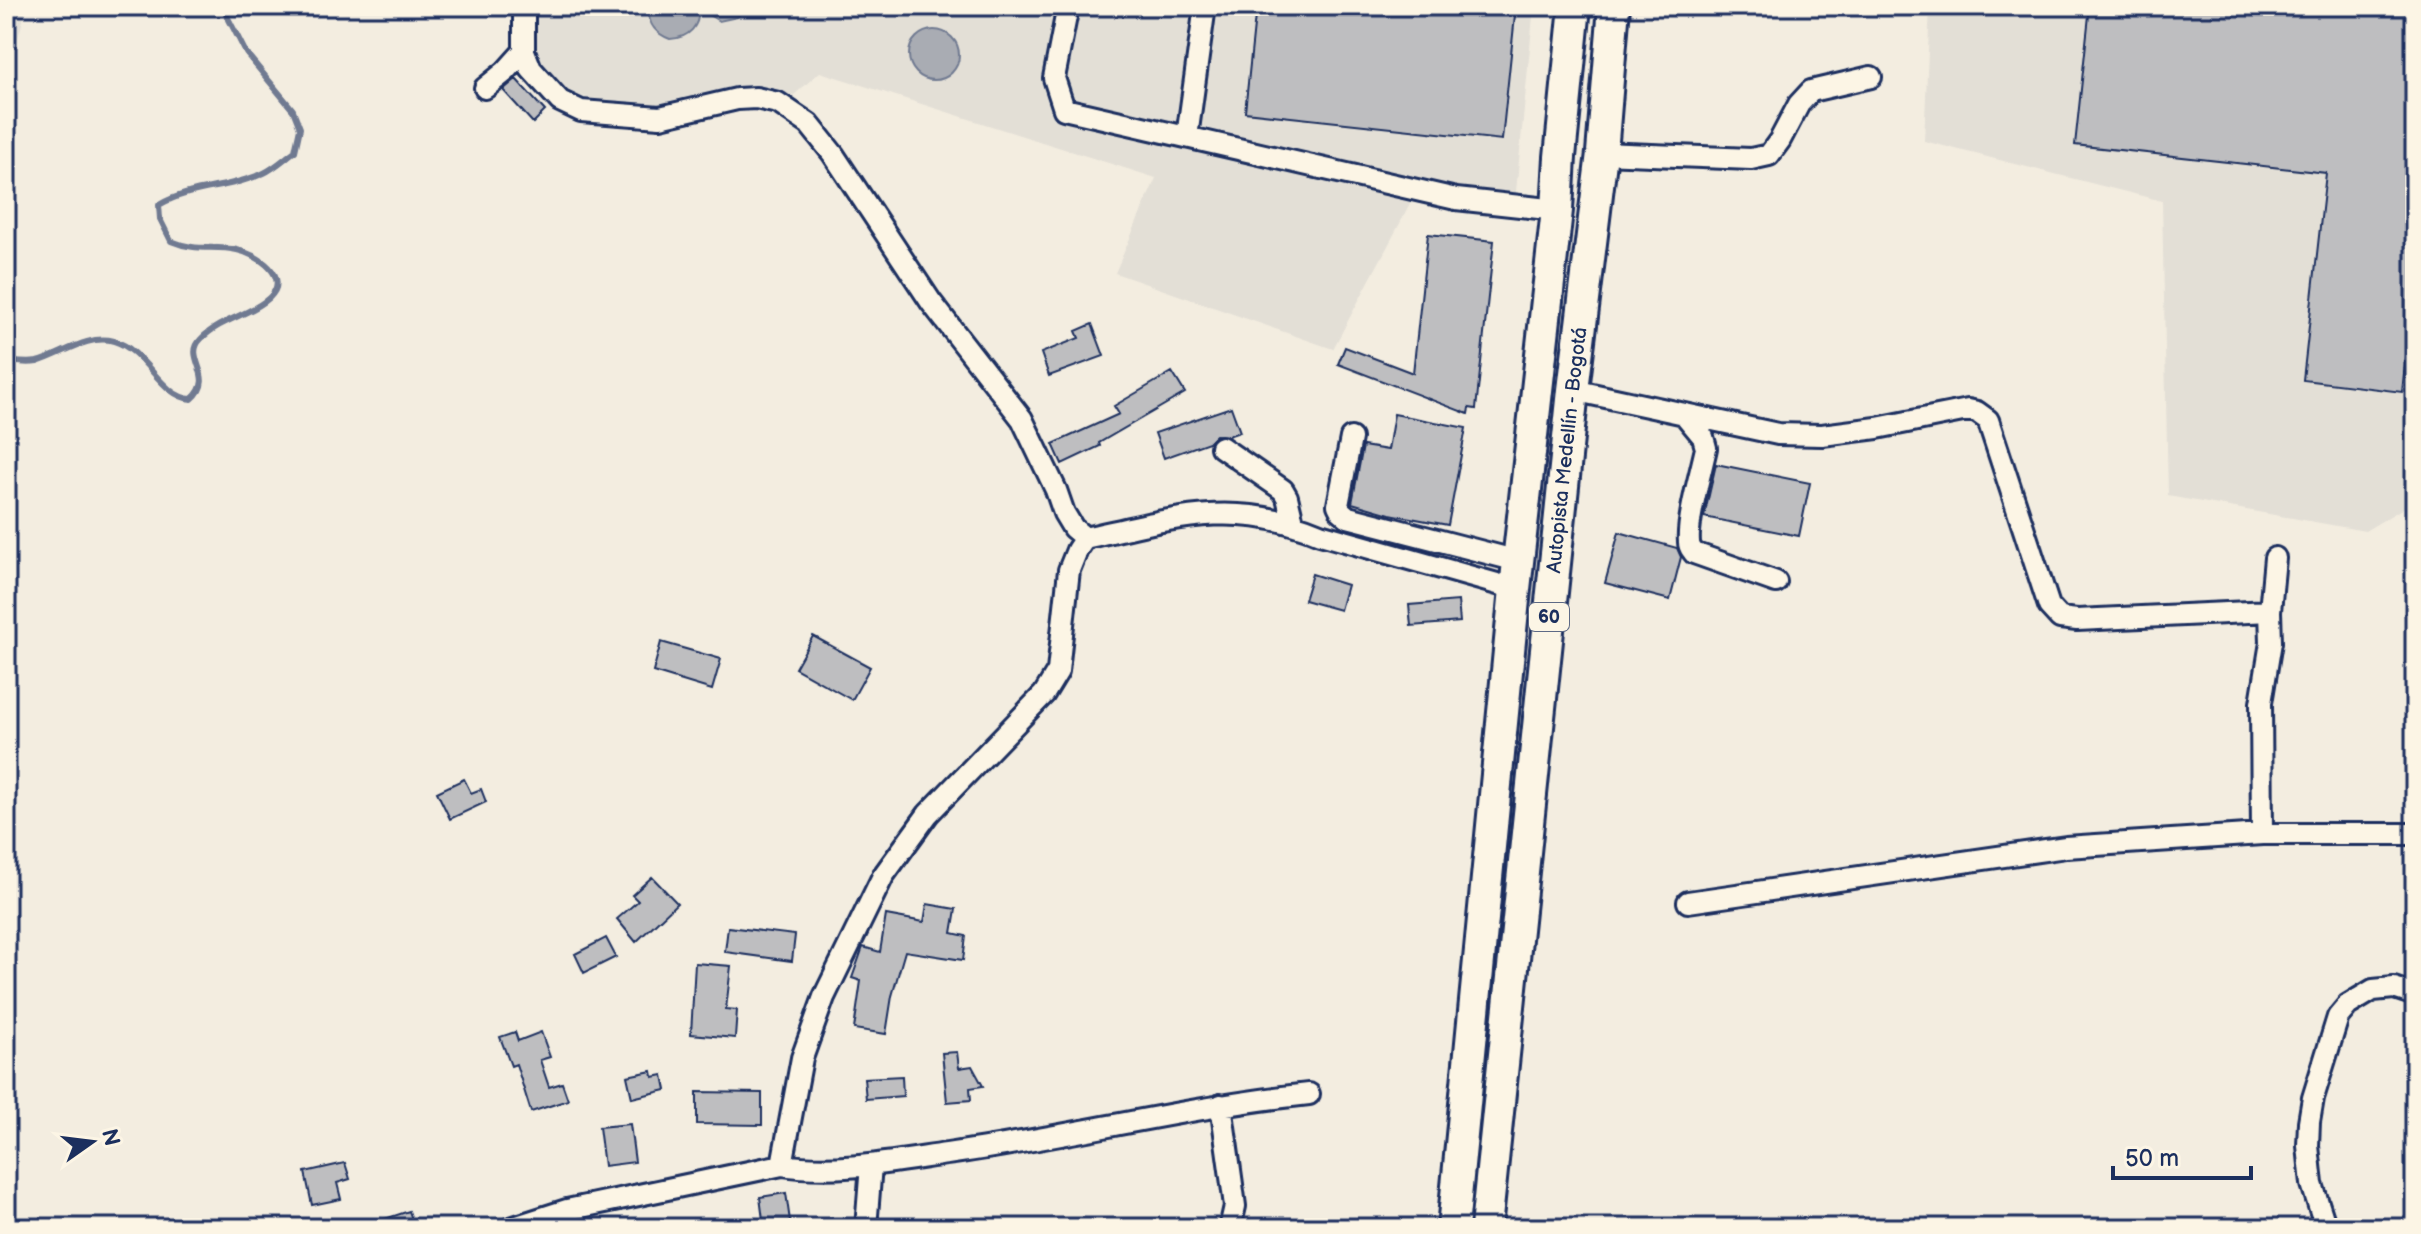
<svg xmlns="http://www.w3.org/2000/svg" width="2421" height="1234" font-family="'Balsamiq Sans',sans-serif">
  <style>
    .built { fill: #e3dfd6 }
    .water { fill: #a9acb3; stroke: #707a91; stroke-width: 2 }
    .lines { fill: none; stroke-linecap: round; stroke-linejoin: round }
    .stream { stroke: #707a91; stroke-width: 6 }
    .building { fill: #bebec0; stroke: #1b2f5e; stroke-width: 2 }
    .minor-casing { stroke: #1b2f5e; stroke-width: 26 }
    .highway-casing { stroke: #1b2f5e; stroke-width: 36 }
    .minor { stroke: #fcf5e5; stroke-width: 20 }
    .highway { stroke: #fcf5e5; stroke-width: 30 }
    .labels { text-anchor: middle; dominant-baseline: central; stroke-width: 7; stroke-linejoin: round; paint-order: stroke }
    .shield { fill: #fcf5e5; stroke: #5e6a86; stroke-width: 2 }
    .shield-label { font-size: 18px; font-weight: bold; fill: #1b2f5e }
    .street-label { font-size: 20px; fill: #1b2f5e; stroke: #fcf5e5 }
  </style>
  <rect width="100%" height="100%" fill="#f3ede0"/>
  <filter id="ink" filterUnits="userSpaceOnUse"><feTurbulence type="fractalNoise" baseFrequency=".0125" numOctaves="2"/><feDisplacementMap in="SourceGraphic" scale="16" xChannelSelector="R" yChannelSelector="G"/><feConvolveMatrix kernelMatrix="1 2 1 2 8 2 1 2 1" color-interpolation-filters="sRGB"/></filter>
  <g filter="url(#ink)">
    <path class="built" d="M6,6H27L6,80Z
      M543,6H1534L1515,202L1416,193L1333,349L1115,273L1156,178L820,72L794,95L731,88L651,107L595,101L568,91L549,72L534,52V14Z
      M1930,6H2415V501L2365,531L2168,496L2162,201L1924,141Z"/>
    <path class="water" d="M649,6H698C701,26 689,38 670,39C654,33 647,23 649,6Z
      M700,6H746L737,17L719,21L704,12Z
      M909 55a25 25 0 1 1 50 0a25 25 0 1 1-50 0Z"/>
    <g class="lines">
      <path class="stream" d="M6,361C16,362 27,364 37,362C62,355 87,334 114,341C146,350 161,398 192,399C218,376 182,358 201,339C222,318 251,315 269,298C292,277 258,254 237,250C212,245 197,252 171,241L160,219L159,205C191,186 230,189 264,173C275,168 285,158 295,151L300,128L293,110L246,53L222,6"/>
    </g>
    <path class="building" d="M1256,6H1516L1502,140L1245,112Z
      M2090,6H2415V272L2402,392L2303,380L2326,173L2075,145Z
      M516,79L545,111L533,123L503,90Z
      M1428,234L1494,241L1476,409L1469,408L1468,414L1338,364L1345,347L1413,373Z
      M1092,324L1104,356L1049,376L1041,353L1079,338L1076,331Z
      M1172,372L1185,393L1099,443L1100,446L1062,464L1053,444L1119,414L1114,406Z
      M1231,407L1240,432L1228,436L1216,435L1209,442L1164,458L1155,433Z
      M1394,414L1466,428L1448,525L1390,514L1352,503L1363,446L1388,450Z
      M1716,464L1810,483L1799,536L1704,517Z
      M1619,532L1677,548L1681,557L1670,600L1605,583Z
      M1312,574L1347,585L1340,610L1304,600Z
      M1458,601L1460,622L1411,626L1409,605Z
      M813,636L870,667L852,700L795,668Z
      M661,642L721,659L712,690L653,672Z
      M464,779L471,793L481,789L486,802L450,819L437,792Z
      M652,877L677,903L636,942L617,919L638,901L632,895Z
      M927,904L956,909L952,933L966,936L963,960L905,951L892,996L886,1034L854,1029L861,981L852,978L863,947L880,952L886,915L924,922Z
      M728,927L795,935L792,961L725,952Z
      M606,938L616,957L584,973L575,954Z
      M695,963L731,966L726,1009L737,1010L735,1038L691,1034Z
      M515,1032L518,1041L541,1032L550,1057L540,1060L549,1087L562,1083L568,1100L531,1112L516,1064L511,1066L500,1037Z
      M957,1052L959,1068L972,1066L983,1086L970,1088L971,1100L947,1102L942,1053Z
      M652,1071L653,1077L663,1075L666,1090L632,1098L627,1076Z
      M902,1076L903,1096L866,1099L864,1078Z
      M697,1092L762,1093V1125L697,1124Z
      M630,1124L635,1162L604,1166L599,1127Z
      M345,1163L350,1179L337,1183L341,1199L312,1205L305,1172Z
      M786,1193L791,1228H764L760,1197Z
      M409,1211L415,1228H368L367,1225Z"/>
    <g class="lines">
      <defs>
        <path id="minor" d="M526,6L524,13V51L531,69L560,101L581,111L660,117L737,99L756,98L778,103L809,124L833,154L931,302L1022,419L1056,490L1064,513L1073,528L1085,538
          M1068,6L1054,78L1064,109L1456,199L1557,210
          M485,88L506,71L524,51
          M1187,137L1205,6
          M1602,153L1751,159L1769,155L1780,140L1799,104L1811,91L1871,77
          M1573,390L1778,434L1822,435L1877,428L1968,410L1977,412L1988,420L2049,606L2060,618L2077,620L2270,611
          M1684,414L1703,437L1706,448C1701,472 1687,519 1689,542C1689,548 1691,548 1694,553L1776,582
          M1351,438L1338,505L1341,511L1348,517L1518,561
          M1221,447L1283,490L1287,497L1293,522
          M2262,834L2261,703L2271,642L2270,611L2275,558
          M1688,902L2066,847L2262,834H2415
          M1221,1105L1235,1206L1230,1228
          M782,1165C837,1173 892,1162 947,1154C1068,1137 1187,1107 1309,1094
          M511,1228L567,1210L782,1165L802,1058L824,997L883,876L928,814L1044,694L1058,671L1069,570L1077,550L1085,538C1171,519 1234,498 1320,534L1515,589
          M866,1228L871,1165
          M2326,1228L2312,1184L2308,1146L2309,1122L2313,1098L2338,1017L2348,1005L2373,990L2394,988L2415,995"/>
        <g id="highway">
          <path d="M1453,1228L1515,589L1557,210L1560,157L1575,6"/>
          <path id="s1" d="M1486,1228L1573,390L1602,153L1614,6"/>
        </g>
      </defs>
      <use href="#minor" class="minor-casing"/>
      <use href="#highway" class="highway-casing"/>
      <use href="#minor" class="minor"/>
      <use href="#highway" class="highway"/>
    </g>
  </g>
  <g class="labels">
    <rect class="shield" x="1529" y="603" width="40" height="28" rx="6"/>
    <g class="shield-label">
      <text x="1549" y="617">60</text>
    </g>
    <g class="street-label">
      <text stroke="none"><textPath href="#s1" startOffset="782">Autopista Medellín - Bogotá</textPath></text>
    </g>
  </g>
  <rect width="2421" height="1234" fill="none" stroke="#fcf5e5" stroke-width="32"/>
  <rect x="16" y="16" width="2389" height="1202" fill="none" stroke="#1b2f5e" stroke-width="3" filter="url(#ink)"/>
  <g transform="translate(92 1142) rotate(76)" stroke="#fcf5e5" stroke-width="6" paint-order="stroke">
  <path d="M0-6L14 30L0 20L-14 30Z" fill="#1b2f5e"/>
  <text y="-12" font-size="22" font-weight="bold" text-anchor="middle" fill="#1b2f5e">N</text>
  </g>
  <path d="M2113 1166v12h138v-12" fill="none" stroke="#1b2f5e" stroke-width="4"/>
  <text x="2125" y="1166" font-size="24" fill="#1b2f5e" stroke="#fcf5e5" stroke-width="6" paint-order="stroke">50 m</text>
</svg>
